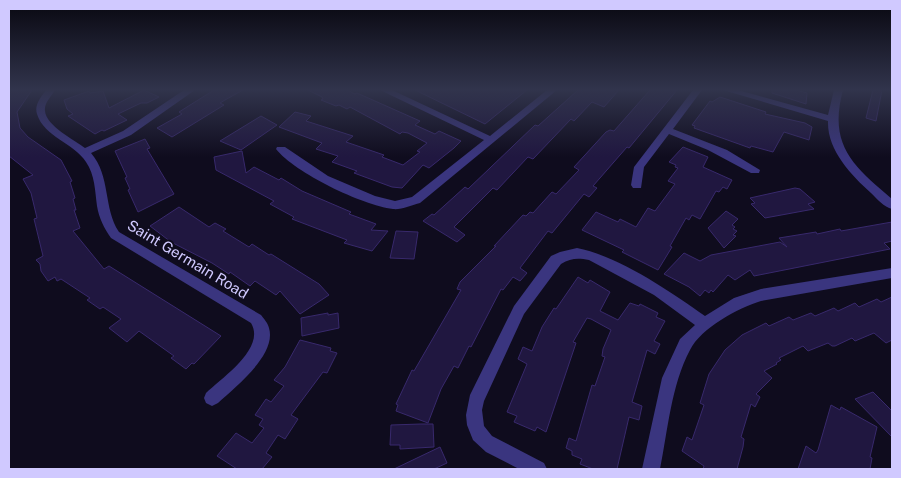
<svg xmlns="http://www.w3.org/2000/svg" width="901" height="478" font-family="'Public Sans',sans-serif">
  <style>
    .building { fill: #201740; stroke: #38296c }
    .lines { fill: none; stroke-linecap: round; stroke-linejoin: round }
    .minor { fill: #3a357f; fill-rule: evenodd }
    .labels { text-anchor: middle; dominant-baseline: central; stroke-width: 4; stroke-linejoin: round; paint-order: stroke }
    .street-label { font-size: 15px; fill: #d0c9ff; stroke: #0f0c1e }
  </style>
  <rect width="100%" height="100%" fill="#0f0c1e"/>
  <path class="building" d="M9,90H32L17,112L20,128L28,137L61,160L72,181L70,182L75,198L73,199L76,210H74L80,228L73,231L104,269L109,266L221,336L194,364L192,363L186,369L171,358L174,356L139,331L127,342L109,328L121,319L103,307L100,309L87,300L90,298L61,279L57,281L55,277L48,281L41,271L40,264L36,260L43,256L34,219L37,218L31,193L23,179L33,175L9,156Z
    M144,90L159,97L147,103H141L118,114L127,120L104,131L102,130L95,134L68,116L73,114L67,109L64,100L89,91L90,93L103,91L109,108Z
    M214,90H243L225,100L220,103L224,105L172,137L157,128L182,114L179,112Z
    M308,90H347L355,94L357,93L420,121L415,125L435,134L439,131L461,141L454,148L429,168L423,165L402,188L392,187L354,173L357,171L332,162L338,156L316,149L322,143L279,127L295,112L311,116L306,121L353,136L346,142L384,155L382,157L403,165L420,152L417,151L427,143L408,133L402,132L400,134L350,107L347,109L339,105L336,106L321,100L323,99L322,97Z
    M415,90H527L485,124Z
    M578,90H619L604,107L592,102L574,121L571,119L533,159L528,157L497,190L493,188L454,227L465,235L457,242L423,221L432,214L434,215L465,187L468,189L535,125L538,126Z
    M650,90H677L629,148L627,147L593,186L597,188L589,197L584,194L552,233L548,231L520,268L527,273L520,281L513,277L503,290L501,289L471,347L469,346L458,368L454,366L441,389L428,423L396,411L398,405L396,404L412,370L414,371L461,290L457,289L460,282L496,246H494L523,215L526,216L530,212L533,213L552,192L556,194L579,170L574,167L606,132L610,130L614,131Z
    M772,90H796L807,93L806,104L772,93Z
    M873,90H882L876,121L866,118Z
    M720,97L766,112L765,114L805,123L812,127L809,140L784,132L773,152L751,146L750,148L694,128L695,126L692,125L710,101L712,102Z
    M261,116L277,125L241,150L220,141Z
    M145,139L150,148L147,149L174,194L138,212L128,190L130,189L125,178L127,177L115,151Z
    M683,147L708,157L703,167L732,180L727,189L723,187L719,192L716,191L700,219L692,215L689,220L686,218L670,246L672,247L658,270L622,252L624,250L582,230L596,212L618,222L620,219L636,227L648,208L655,211L675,184L668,181L678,168L675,167L676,165L669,162Z
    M242,151L246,173L254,167L279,180L281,178L302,191L351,212L349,214L376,224L371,230L388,231L372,251L344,243L347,240L292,219L294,217L270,204L274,201L216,170L214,157Z
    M795,188L800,189L815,202L808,204L814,209L765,218L751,204L755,203L750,198Z
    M179,207L209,227L215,223L226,229L223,231L249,247L252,244L269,255L271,254L319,284L329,295L300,314L280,291L276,295L255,281L250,286L230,272L229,274L212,263L171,242L150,226Z
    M726,211L738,219L732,225L735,227L733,229L737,231L733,235L736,236L724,248L708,228Z
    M892,222V241L884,243L890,249L754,276L750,270L735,280L728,275L713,292L711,290L709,293L705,290L700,296L689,287L664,274L684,253L700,261L711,255L780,242L787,247L779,238L816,232L817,234L840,229L841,231Z
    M396,231L418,232L414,259L390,258Z
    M578,277L588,283L590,280L610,292L600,311L618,320L630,303L639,306L640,304L658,313L656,317L665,321L654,341L660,344L655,354L647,350L632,402L642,406L639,420L629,417L617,469H593L580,464L582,459L572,455V451L566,448L569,438L576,441L592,385L595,386L605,357L602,356L603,349L611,330L591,319L587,318L573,342L576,343L574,349L546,432L537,427L535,431L514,422L517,416L507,412L527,364L518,359L523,347L532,351L542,327L554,308L556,309Z
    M892,297V340L886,343L874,333L855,341L852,338L835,346H832L828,343L808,351L803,346L779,358L781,360L776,363L777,364L764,371L772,378L756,394L760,397L755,407L751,404L741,437L744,439L743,447L737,469H703L704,466L682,451L687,437L692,440L704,405L700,403L709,374L725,350L742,335L766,323L769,326L789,317L793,320L811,313L815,316L834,308L838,311L855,303L859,307L877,299L881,302Z
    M328,313V315L338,313L339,328L302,336L301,318Z
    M300,340L331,348L330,351L337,353L327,373L323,372L291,415L298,419L285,439L278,435L266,453L272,457L262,469H237L217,456L236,433L252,443L264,428L259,425L263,419L255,415L266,399L271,402L284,386L274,380L285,367Z
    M873,392L892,411V437L855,399Z
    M831,405L840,410L841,407L877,427L870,457L872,458L870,469H798L806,446L816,453L818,450Z
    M421,424H433L434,447L400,449V445H390L391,425Z
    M440,447L447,463L434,469H394Z"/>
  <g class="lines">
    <path class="minor" d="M46,90H55C51,97 44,103 45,111C46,126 75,140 85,148L123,131L184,90H195L131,135L91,153C111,176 103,208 119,232L261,315C264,319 268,323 269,328C277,355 235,387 218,403L212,406L206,403L204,398L206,393C223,377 266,348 251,323L111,238C104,228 99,218 97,206C95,191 95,175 86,162C74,143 44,137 37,114C34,105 41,97 46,90Z
      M380,90H392L490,136L547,90H557L420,203C412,205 401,210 393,209C362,205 295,173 276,149L277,147H285L328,176L375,196L395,201L412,197L484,140Z
      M693,90H702L673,129L727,150L760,170L759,173H751L708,150L669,134L644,167L641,188H633L631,185L634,167Z
      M723,90H738L828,115L834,90H843C828,145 853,166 892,199V209C884,207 877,199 871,193C851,175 827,150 828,121Z
      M577,248C621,257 669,291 705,316L734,298L761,289L892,268V278L761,301C738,308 701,328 690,350C671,386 668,430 660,469H642L662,378L680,339L695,325L654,295L589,260C578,258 571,258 561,264L524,314L484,401L482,410L484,426L492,436L544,463L547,469H519L486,452L473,440L467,425L466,415L470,395L514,306L551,256L560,252Z"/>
  </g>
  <linearGradient id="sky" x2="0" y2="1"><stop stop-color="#080710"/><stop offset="0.57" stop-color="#31344c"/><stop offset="1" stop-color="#31344c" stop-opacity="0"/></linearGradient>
  <rect width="901" height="157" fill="url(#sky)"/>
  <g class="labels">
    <g class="street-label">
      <text transform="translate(188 259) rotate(31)">Saint Germain Road</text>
    </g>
  </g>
  <rect width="901" height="478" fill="none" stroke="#d0c9ff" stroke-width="20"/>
</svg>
